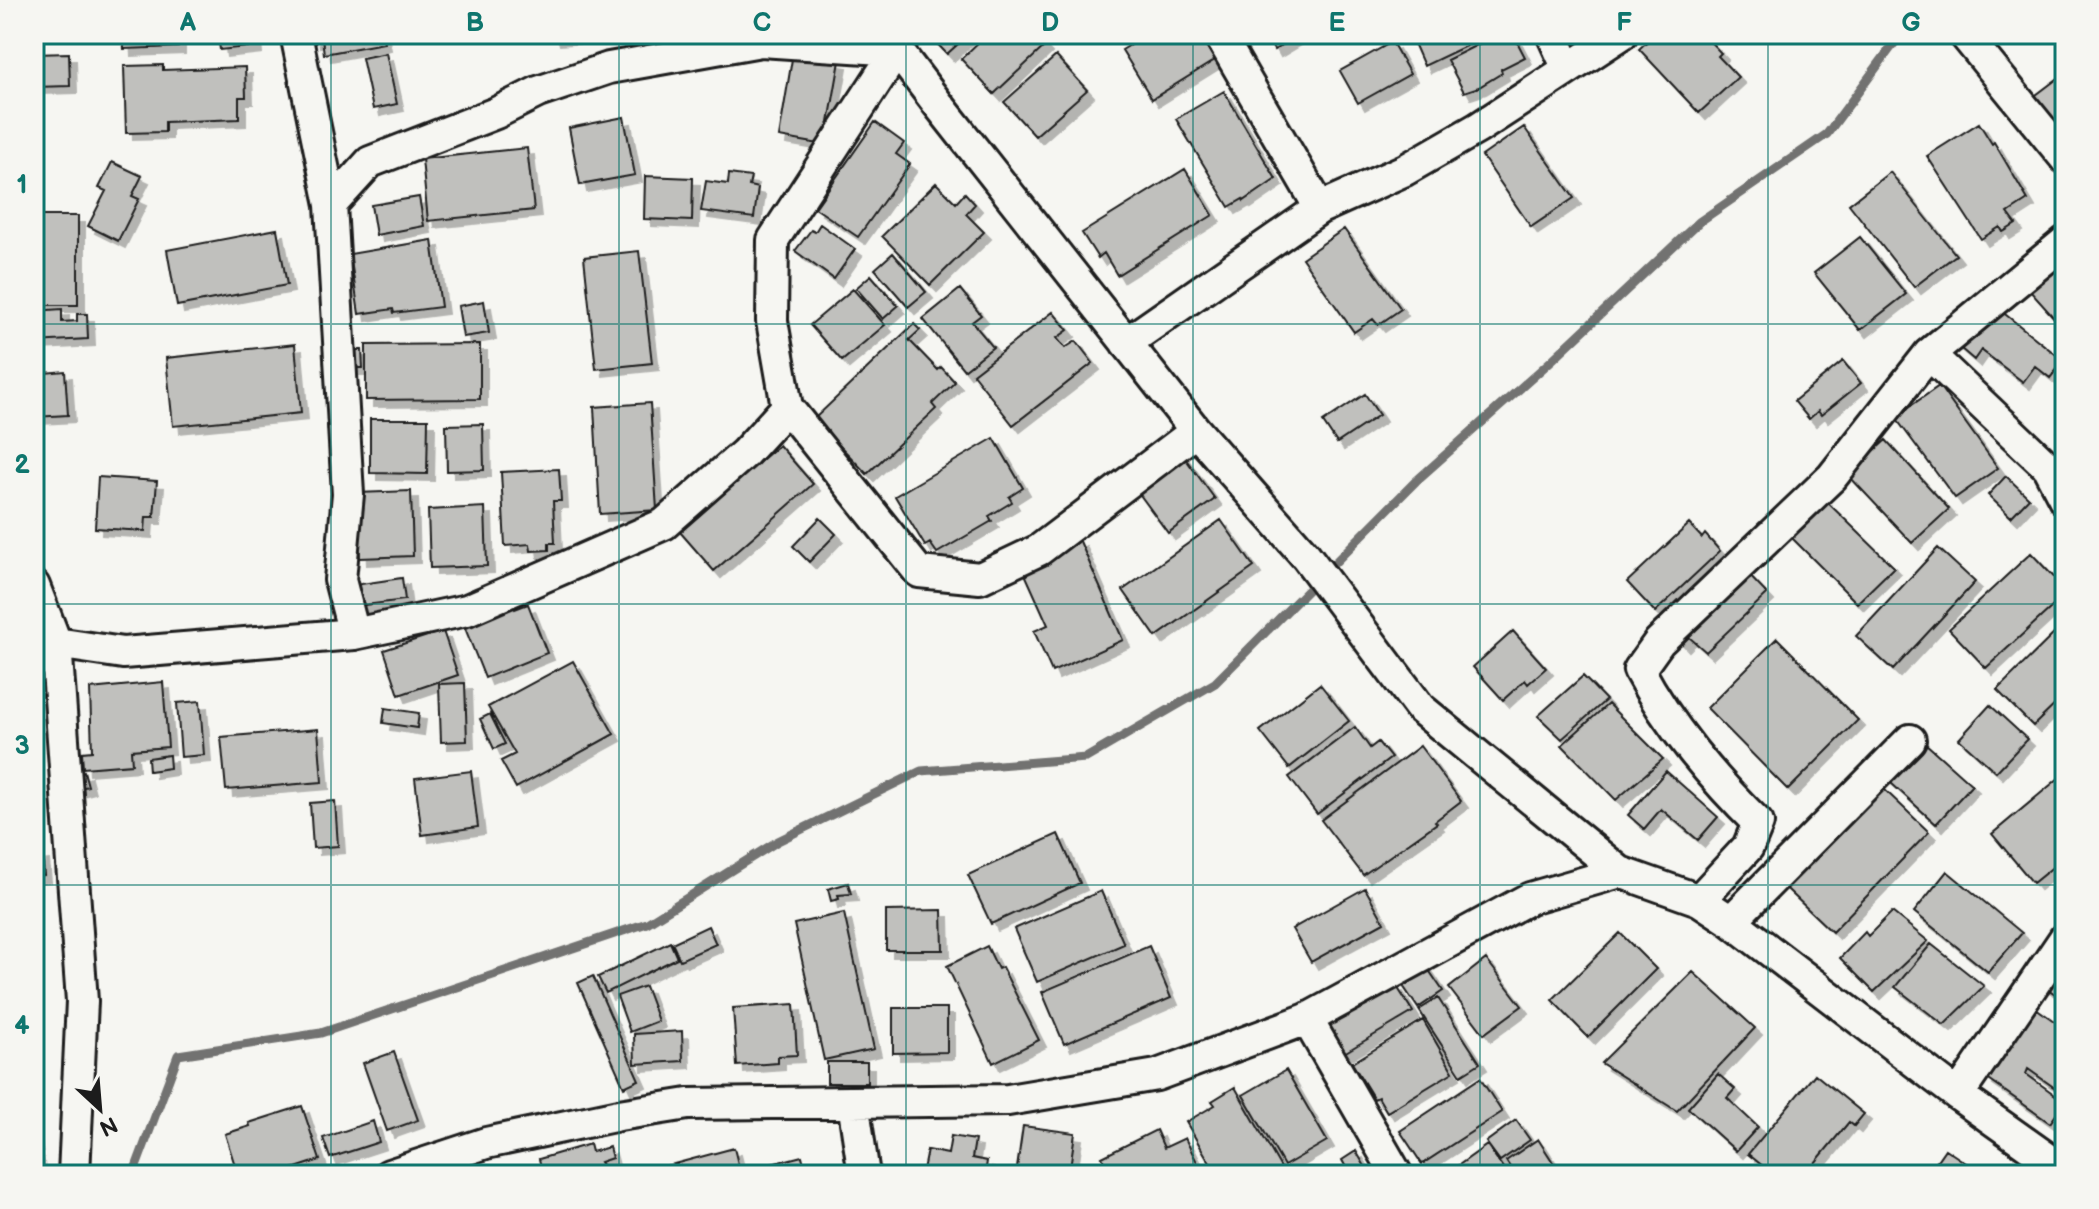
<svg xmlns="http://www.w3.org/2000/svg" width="2099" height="1209" font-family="'Balsamiq Sans',sans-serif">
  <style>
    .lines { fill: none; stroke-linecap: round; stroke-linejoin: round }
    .stream { stroke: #727271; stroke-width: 9 }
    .building { fill: #c0c0bd; stroke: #1c1c1c; stroke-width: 2; filter: url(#shadow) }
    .minor-casing { stroke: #1c1c1c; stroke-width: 36 }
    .minor { stroke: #f6f6f2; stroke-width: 30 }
    .grid { fill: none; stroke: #0f766e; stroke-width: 2; stroke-opacity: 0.55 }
    .neatline { fill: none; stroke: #0f766e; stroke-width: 3 }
    .grid-label { font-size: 26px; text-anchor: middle; font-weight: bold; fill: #0f766e }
  </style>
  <defs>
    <filter id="shadow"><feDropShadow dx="7" dy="7" stdDeviation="0" flood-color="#0004"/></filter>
  </defs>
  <rect width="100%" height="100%" fill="#f6f6f2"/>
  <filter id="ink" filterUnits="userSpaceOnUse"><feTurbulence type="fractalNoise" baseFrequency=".0125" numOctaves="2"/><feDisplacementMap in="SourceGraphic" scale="16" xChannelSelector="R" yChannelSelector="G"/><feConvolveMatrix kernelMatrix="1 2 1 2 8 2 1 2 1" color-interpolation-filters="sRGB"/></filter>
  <g filter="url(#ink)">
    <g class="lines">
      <path class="stream" d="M133,1175L178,1055L321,1033L647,923L778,841L921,771L1086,758L1215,683L1416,481L1552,360L1699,222L1827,134L1901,34"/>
    </g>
    <path class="building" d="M123,34H178V47L124,49Z
      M218,34H254L255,46L220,50Z
      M312,34H382L384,43L324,54L322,38L313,40Z
      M552,34H578V36L553,38Z
      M928,34H969L947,54Z
      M987,34H1034L1045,46L994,94L961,59Z
      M1148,34H1199L1215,60L1152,99L1122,50Z
      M1265,34H1301L1274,50Z
      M1410,34H1491L1424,66Z
      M1499,34H1513L1525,57L1501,69L1502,73L1479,87L1464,92L1447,60Z
      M1655,34H1703L1721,53L1718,56L1738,77L1699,113L1639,49Z
      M1392,42L1410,74L1358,103L1340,71Z
      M69,53L70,86L34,87V54Z
      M386,53L397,104L373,109L362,58Z
      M793,53L840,61L825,145L779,137Z
      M1056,56L1087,90L1035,136L1004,102Z
      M163,65V70L245,67L246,97H239V119L165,122V132L126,133L124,66Z
      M2065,73V131L2059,135L2032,98Z
      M1224,91L1276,179L1244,201L1243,199L1229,207L1176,119Z
      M624,117L635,175L580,185L569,128Z
      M875,122L904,143L896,154L910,164L858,237L815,208Z
      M1979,123L1992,144L1994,142L2028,200L2008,213L2016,224L2003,232L2000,227L1981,239L1927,156Z
      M1524,127L1574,198L1531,227L1482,156Z
      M527,148L534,210L428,221L422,159Z
      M112,162L142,176L132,196L139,199L118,241L88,226L106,191L99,188Z
      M1185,169L1213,215L1117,275L1104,253L1098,258L1082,233Z
      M1890,172L1956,255L1914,287L1849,204Z
      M729,174L751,177L749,186L758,188L754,218L701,211L706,181L728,184Z
      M645,176L693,178L692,221L644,219Z
      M936,183L956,203L965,193L975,204L966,214L984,232L930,285L882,236Z
      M419,197L424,226L376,235L371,205Z
      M34,216H78V305H34Z
      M2065,223V328L2064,329L2012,271Z
      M820,224L855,249L834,279L795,251L811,230L815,232Z
      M277,229L287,285L177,306L167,250Z
      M1344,229L1401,309L1378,325L1373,319L1354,332L1302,258Z
      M1860,237L1906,294L1860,330L1814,273Z
      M432,240L441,307L394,313L393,309L359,314L350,254Z
      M639,251L652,363L596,369L584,257Z
      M893,253L926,292L908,307L875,269Z
      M871,275L898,306L883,319L856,288Z
      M853,289L885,325L842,361L810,325Z
      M960,289L981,315L972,322L993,347L964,370L923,319Z
      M484,301L489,333L463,337L458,306Z
      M1996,307L2064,361L2050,378L2035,366L2023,382L1981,350L1974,360L1946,336Z
      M62,309V322L77,321V314H87L88,339L34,342V311Z
      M1053,312L1068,330L1057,338L1065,348L1076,341L1093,363L1013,425L973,374Z
      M914,324L920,330L909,340L938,370L941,367L955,382L932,404L936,409L867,474L814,419Z
      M295,344L301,413L173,426L166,358Z
      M480,344V399L366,400V345Z
      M346,350H362L363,368H346Z
      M1843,361L1861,383L1821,415L1818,411L1809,419L1794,401Z
      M65,371L68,415L34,417V374Z
      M1939,386L1998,468L1955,498L1895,417Z
      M1365,394L1379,415L1337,443L1323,422Z
      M650,403L657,510L600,514L594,407Z
      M370,419H428L427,474L370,473Z
      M483,424L484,470L447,471L446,425Z
      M2065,424V441L2057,433Z
      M994,438L1023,488L1009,497L1012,502L989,516L992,521L937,553L930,543L925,546L895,496Z
      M1886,440L1949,509L1912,543L1848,475Z
      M779,445L813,484L714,571L680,532Z
      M1182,454L1215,499L1168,533L1135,488Z
      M559,469L561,501H553L555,543H549V550L531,551L530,544L505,546L501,472Z
      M2006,476L2029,498L2011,517L1988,495Z
      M98,477L157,481L154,517H146L145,531L95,528Z
      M411,491L413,556L360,558L357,493Z
      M1823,498L1894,567L1857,603L1787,533Z
      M485,507L487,566L430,568L428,510Z
      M820,518L836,534L809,562L793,546Z
      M1221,520L1254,567L1156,637L1123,590Z
      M1689,524L1702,538L1705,534L1720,551L1655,612L1627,582Z
      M1079,539L1123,640L1052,672L1034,631L1048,625L1021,565Z
      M1938,548L1975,582L1893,670L1856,636Z
      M2031,553L2065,589V595L1986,668L1949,629Z
      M1743,569L1767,594L1706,652L1689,637L1682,644L1662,623Z
      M402,578L405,600L357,606L354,585Z
      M511,600L515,609L528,604L547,653L485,678L465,628L481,621L478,614Z
      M2065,623V695L2033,726L1997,690Z
      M443,631L458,675L399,695L384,650Z
      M1513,631L1546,668L1528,684L1525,680L1503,700L1473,667Z
      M1777,638L1858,720L1788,790L1707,708Z
      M573,661L614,734L516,788L501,761L515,754L488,707Z
      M1583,676L1606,700L1562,739L1538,716Z
      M163,682L168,747L131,750L132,764L83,768L82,752L92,751L90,689Z
      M465,683L467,741L441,742L439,684Z
      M1320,684L1349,721L1289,768L1260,731Z
      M200,701L204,755L181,757L177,703Z
      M1608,704L1663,759L1616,800L1562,745Z
      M1990,705L2027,739L1996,772L1959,739Z
      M385,708L419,713L417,728L383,723Z
      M490,714L505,744L494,749L480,719Z
      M1355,727L1370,748L1378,742L1391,758L1317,814L1289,777Z
      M318,729L322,782L226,790L221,737Z
      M1915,734L1972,785L1936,824L1880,773Z
      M1420,746L1461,801L1435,821L1437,823L1363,875L1321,820Z
      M169,755L170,768L149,771L148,758Z
      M1864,770L1929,832L1832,932L1767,870Z
      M84,771L88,786L72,790L67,776Z
      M471,771L478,827L422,835L415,778Z
      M1666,771L1718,817L1698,840L1661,809L1644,829L1628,815Z
      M2065,773V857L2033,883L1992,834Z
      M335,801L338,846L313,848L310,803Z
      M1058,834L1080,883L991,924L968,875Z
      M42,853L44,875L34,876V854Z
      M1947,871L2022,933L1988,972L1914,912Z
      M848,883L851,894L838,895L839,899L831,901L828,889Z
      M1365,888L1384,922L1311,962L1292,929Z
      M1101,891L1124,944L1037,982L1014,929Z
      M942,910L943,950H886V911Z
      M1892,912L1928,941L1874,992L1840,958L1865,932L1868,936Z
      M844,913L874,1049L824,1060L794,924Z
      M708,926L716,944L680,960L672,943Z
      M1620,933L1656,969L1588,1037L1552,1000Z
      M670,942L677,958L606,993L598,977Z
      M1931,944L1984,986L1944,1025L1895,987Z
      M987,946L998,969L1002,967L1039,1040L993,1063L947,966Z
      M1149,946L1171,998L1064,1044L1042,992Z
      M2065,952V1001L2041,984Z
      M1486,959L1522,1006L1484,1034L1449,988Z
      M1424,963L1443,991L1418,1008L1399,980Z
      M1693,972L1755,1028L1677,1111L1601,1063Z
      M593,976L639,1080L624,1087L578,983Z
      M1396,985L1413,1012L1344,1053L1328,1026Z
      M645,986L658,1021L630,1032L617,996Z
      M1438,998L1480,1063L1461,1075L1419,1010Z
      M794,1004L797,1055L778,1056V1063L737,1066L733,1008Z
      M893,1008H947V1052L893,1053Z
      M2036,1008L2065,1029V1095L2028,1069L2026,1074L2065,1102L2050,1123L1986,1078Z
      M1423,1020L1453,1072L1387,1112L1378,1097L1374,1099L1352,1063Z
      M682,1031L683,1061L635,1064L634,1034Z
      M394,1052L418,1120L387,1131L363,1063Z
      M827,1062H867V1083H827Z
      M1286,1070L1327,1141L1284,1166L1243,1095Z
      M1718,1074L1735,1089L1727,1098L1758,1127L1736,1151L1688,1108Z
      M1815,1074L1864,1114L1854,1126L1849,1122L1805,1175H1774L1748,1154Z
      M1480,1078L1502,1112L1422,1164L1400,1131Z
      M1235,1087L1285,1175H1217L1186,1122L1215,1105L1212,1101Z
      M302,1106L320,1160L274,1175H238L225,1134L250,1126L249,1123Z
      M1516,1120L1530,1140L1500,1161L1486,1142Z
      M373,1121L379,1142L330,1158L323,1138Z
      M1023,1126L1075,1133L1069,1175H1016Z
      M1156,1130L1164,1148L1185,1138L1201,1170L1191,1175H1110L1102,1157Z
      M34,1135L40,1175H34Z
      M951,1136L975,1140L972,1158L987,1161L985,1175H922L927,1150L948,1154Z
      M1538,1139L1556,1167L1543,1175H1515L1506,1161Z
      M590,1144L592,1152L609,1147L612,1158L600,1162L602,1165L570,1175H543L539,1159Z
      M1487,1145L1508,1175H1445Z
      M734,1148L740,1172L802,1156L807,1175H661L659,1168Z
      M1945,1149L1984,1175H1927Z
      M1356,1151L1370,1175H1350L1342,1160Z
      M1650,1166L1658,1175H1640Z"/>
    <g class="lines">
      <defs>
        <path id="minor" d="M296,34L331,205L348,494L340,580L354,634
          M894,34L897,50L938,104L1196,431L1306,556L1420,708L1620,872
          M1219,34L1320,208
          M1552,34L1568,69
          M1964,34L2065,158
          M331,205L370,162L496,113L538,92L609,68L761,41L897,50L773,240L772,321L787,407L919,572L980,578L1039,550L1196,431
          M1126,343L1320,208L1405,170L1478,128L1622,34
          M1929,354L2047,466L2065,500
          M34,586L56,643L123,653L354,634L467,610L664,524L745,453L787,407
          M56,643L82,1001L74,1175
          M1699,900L1748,847L1758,823C1714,780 1668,725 1639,670L1659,642L1832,477L1929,354L2065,242
          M1731,921L1910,740
          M1307,1019L1397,1175
          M1958,1095L2065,938
          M853,1102L864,1175
          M389,1175L486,1143L619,1115L688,1104L1008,1100L1157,1075L1307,1019L1530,898L1620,872L1699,900L1731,921L1958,1095L2065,1171"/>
      </defs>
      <use href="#minor" class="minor-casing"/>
      <use href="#minor" class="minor"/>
    </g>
  </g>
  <path class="grid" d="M331,34V1175M619,34V1175M906,34V1175M1193,34V1175M1480,34V1175M1768,34V1175M34,324H2065M34,604H2065M34,885H2065"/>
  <rect width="2099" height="1209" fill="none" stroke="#f6f6f2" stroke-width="88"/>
  <g transform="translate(100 1109) rotate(154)" stroke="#f6f6f2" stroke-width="6" paint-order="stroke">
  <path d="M0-6L14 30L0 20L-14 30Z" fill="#1c1c1c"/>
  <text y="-12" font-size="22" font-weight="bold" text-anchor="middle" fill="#1c1c1c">N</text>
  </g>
  <rect x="44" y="44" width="2011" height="1121" class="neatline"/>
  <g class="grid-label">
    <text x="188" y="31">A</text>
    <text x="475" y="31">B</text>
    <text x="762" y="31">C</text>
    <text x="1050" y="31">D</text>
    <text x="1337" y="31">E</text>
    <text x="1624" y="31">F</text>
    <text x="1911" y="31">G</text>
    <text x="22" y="193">1</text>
    <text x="22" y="473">2</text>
    <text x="22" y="754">3</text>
    <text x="22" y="1034">4</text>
  </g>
</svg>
